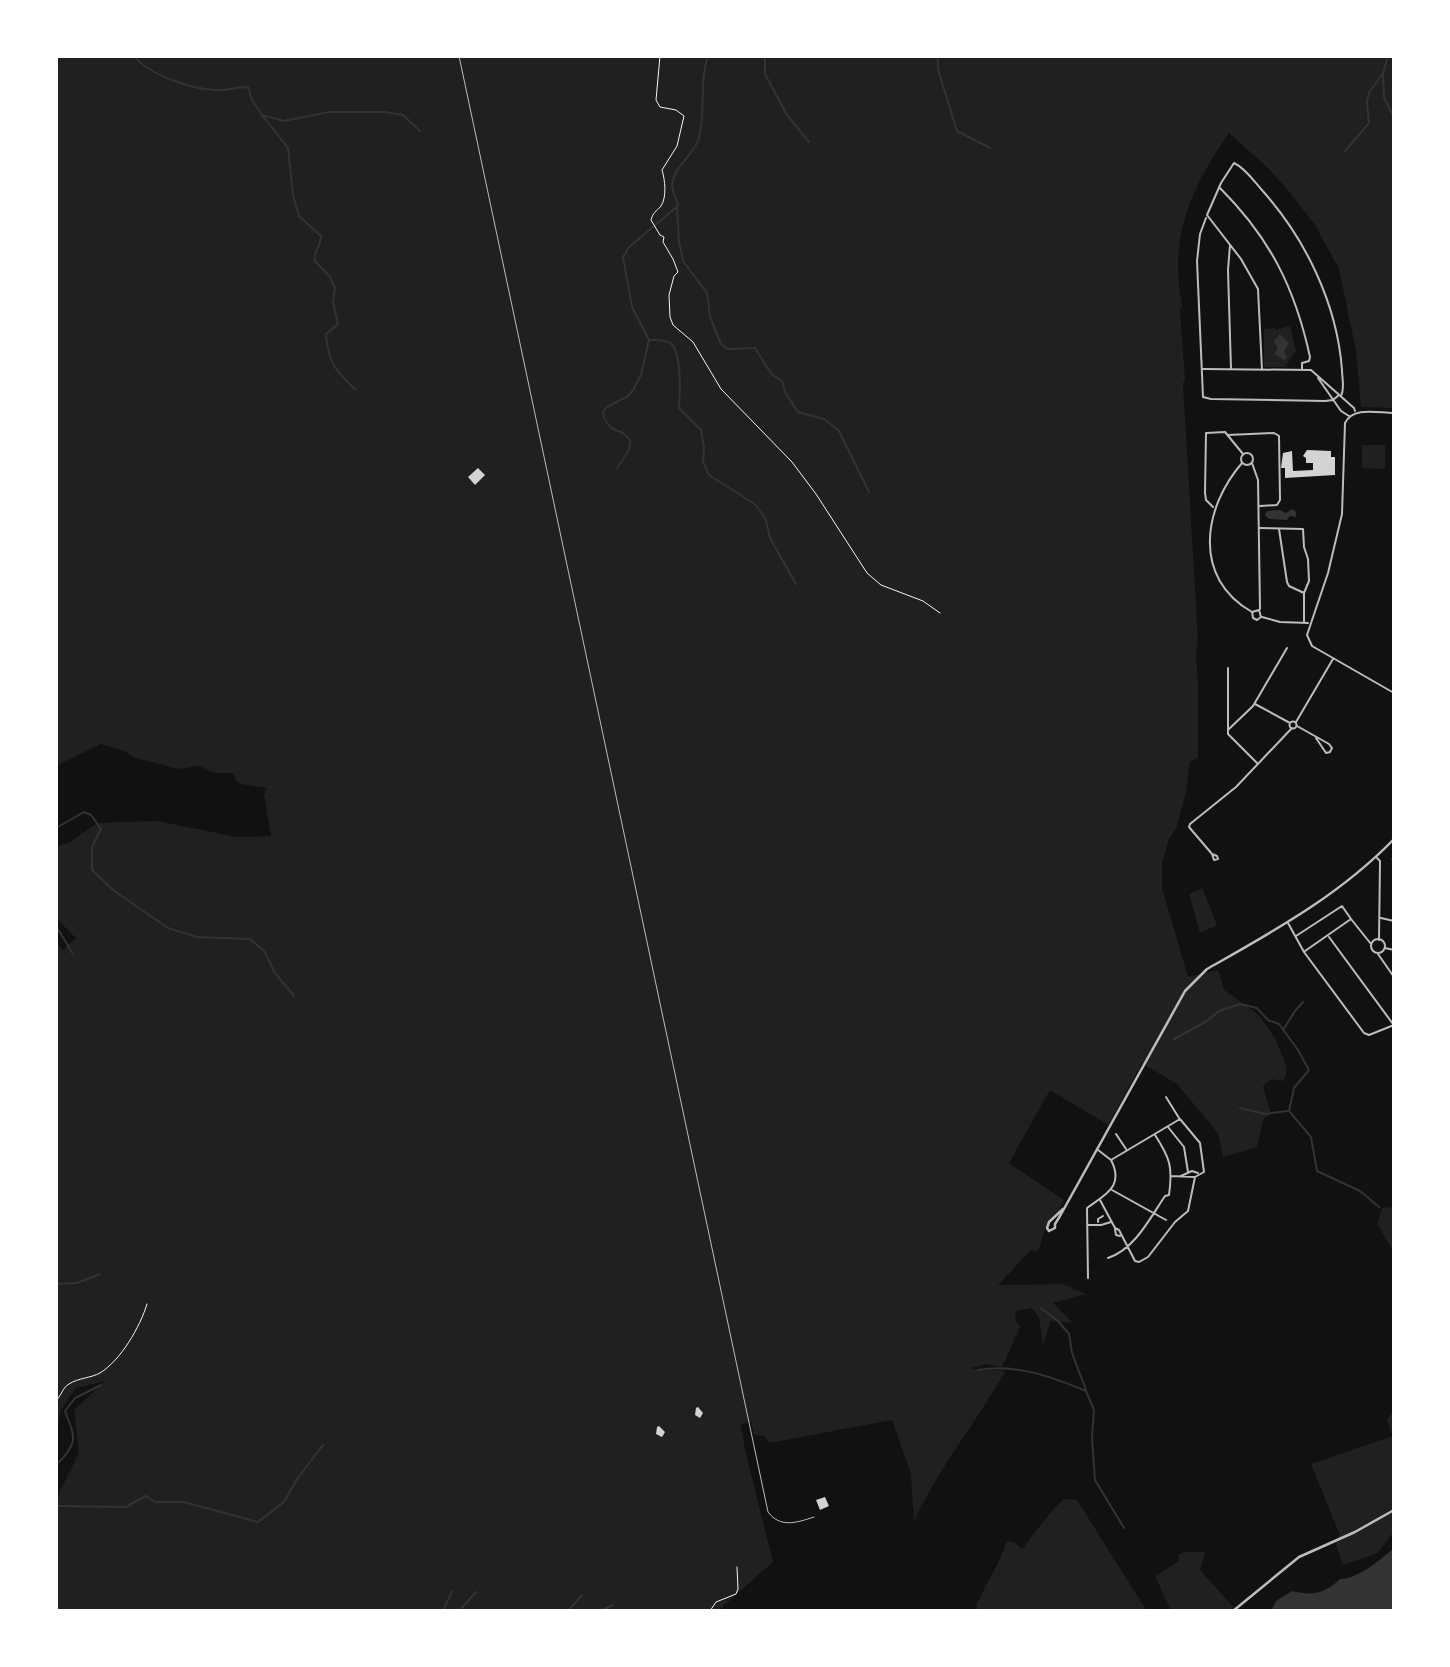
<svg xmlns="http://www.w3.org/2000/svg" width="1450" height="1667" font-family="Inter,sans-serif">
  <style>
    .green { fill: #202020 }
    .water { fill: #333 }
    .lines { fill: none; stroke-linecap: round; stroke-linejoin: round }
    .stream { stroke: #333; stroke-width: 2 }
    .building { fill: #d3d3d3 }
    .path { stroke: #f5f5f5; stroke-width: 1 }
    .service { stroke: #bcbcbc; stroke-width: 1 }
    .minor { stroke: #bcbcbc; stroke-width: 2 }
    .tertiary { stroke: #bcbcbc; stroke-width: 2.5 }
  </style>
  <rect width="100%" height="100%" fill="#111"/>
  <path class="green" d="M56,56H1394V408L1361,407L1356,351L1339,269L1315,225L1287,189L1268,168L1229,133C1190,189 1169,238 1182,306L1180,310L1185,380L1183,383L1198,641L1196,658L1198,681V757L1190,762L1186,792L1176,829L1169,839L1162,863V888L1188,977L1218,970L1224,990L1259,1015L1275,1038L1287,1068L1284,1081L1271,1079L1263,1086L1271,1115L1264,1118L1257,1147L1223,1157L1218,1133L1177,1084L1142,1063L1108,1125L1050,1090L1009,1163L1064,1200L1059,1210L1047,1222L1039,1249L1036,1252L1031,1250L998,1285L1063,1284L1086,1294L1053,1303L1073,1323L1051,1321L1043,1344L1039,1317L1032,1308L1016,1311L1015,1320L1020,1327L1002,1367L987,1364L971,1368C981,1373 993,1368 1005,1372C976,1423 938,1468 914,1522L911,1474L892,1420L769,1443L764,1436L754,1435L751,1422L741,1424L745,1449L773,1562L718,1611H56V1499L79,1453L74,1410L105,1381L76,1388L61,1410L56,1433V940L62,950L76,938L56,918V847L70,842L97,823L157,821L237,837L271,836L264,795L267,788L241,784L236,781L233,773H215L199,766L178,769L133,757L127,752L101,744L56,766Z
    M1287,326L1290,327L1296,351L1285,367H1264V329L1275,328L1276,330Z
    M1362,445H1385V469L1362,468Z
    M1202,888L1217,925L1200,933L1189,894Z
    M1394,1207V1252L1377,1224L1382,1208Z
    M1394,1410V1531L1378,1553L1343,1565L1335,1542L1340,1535L1311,1464L1393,1436L1387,1420Z
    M1065,1499L1077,1500L1147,1611H978L976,1605L1000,1559L1007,1541L1014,1542L1022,1549C1031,1538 1056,1503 1065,1499Z
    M1185,1552H1205L1200,1570L1237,1611H1171L1155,1576L1179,1561L1178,1555Z"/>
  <path class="water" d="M1280,334L1289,343L1284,352L1287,356L1285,360L1274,354L1278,349L1274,341Z
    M1292,509L1296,512V517L1290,516L1287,520L1269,519L1265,515L1267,511L1280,510L1286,513Z
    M1394,1548V1611H1271L1276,1601L1292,1591C1311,1596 1325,1594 1340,1579C1358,1579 1380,1560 1394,1548Z"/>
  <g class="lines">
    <path class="stream" d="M134,56C149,75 191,89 215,90C225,91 236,87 248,87L252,100L262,115L288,148L293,195L299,216L321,236C321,245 315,251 314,260L330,277L335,288L333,302L338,324L326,334C328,362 336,372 356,390
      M765,56V74L787,115L809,142
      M937,56L939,73L957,131L990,148
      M1383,73L1384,97L1394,118
      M262,115L284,121L329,112H385L403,115L420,131
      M1345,151L1369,123L1367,102L1369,93L1383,73L1388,56
      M677,208L679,241L683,261L707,293L710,317L721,344L728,349L755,348L772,375L782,381L785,392L798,412L824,419L839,431L869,492
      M649,340C656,340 664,339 670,343C682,350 680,395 679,408L701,430L704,447L703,462L709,475L756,505L766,520L770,538L796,584
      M617,468L629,450L630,440L623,433L611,428L604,418L603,412L607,407L628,396L633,390L641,375L649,340L632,307L623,257L629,247L678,206C677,199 672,192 672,185C673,167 695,154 699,138C706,110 699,82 708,56
      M56,828L84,812L91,815L101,829L92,847V870L113,890L168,928L197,937L250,939L264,951L275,973L294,996
      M1392,859L1394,860
      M56,926L73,954
      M1283,1030L1295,1011L1303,1002
      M1174,1039L1207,1021L1219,1011L1240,1004L1257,1008L1268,1020L1279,1024L1298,1050L1309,1070L1294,1088L1289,1111L1311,1137L1317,1171L1360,1191L1379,1207
      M1240,1108L1265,1114L1287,1111
      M56,1284L77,1283L100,1274
      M1041,1308L1058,1321L1069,1334L1072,1353L1086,1390
      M978,1370C1015,1363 1052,1377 1086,1391L1094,1410L1092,1438L1095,1480L1124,1528
      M56,1465C78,1443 76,1439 65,1411L75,1398L101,1385
      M56,1506L126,1507L146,1496L155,1502H184L258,1522L284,1502L297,1479L323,1445
      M443,1611L452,1591
      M459,1611L476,1592
      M568,1611L582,1595
      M600,1611L613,1605"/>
  </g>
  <path class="building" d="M1307,450L1331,451V457H1335V475L1285,478V468H1281L1283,453L1292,451L1293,471L1313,470V463H1306V458L1303,456Z
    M478,468L485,475L475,485L468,477Z
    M698,1407L703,1413L700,1418L695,1415L696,1408Z
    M659,1426L665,1432L662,1437L656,1434L657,1427Z
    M825,1497L829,1506L820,1510L816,1500Z"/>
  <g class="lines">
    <path class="path" d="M660,56L656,100L660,107L676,110L684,116L677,146L662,170C665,180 667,197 661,206C656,212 653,212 651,220L660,235L664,237L663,242L673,259L678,272L674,276L669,295L670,317L673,325L693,342L721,389L792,462L816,494L867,573L881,585L923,601L940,613
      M56,1401C61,1396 63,1387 69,1384C78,1378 91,1378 100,1373C121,1360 140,1327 147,1304
      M710,1611L716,1602L736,1594L738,1589L737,1567"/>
    <path class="service" d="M459,56L768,1512C780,1528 796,1523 814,1517"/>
    <path class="minor" d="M1220,188C1270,238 1295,288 1310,357L1309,361L1302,363V370
      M1206,218L1200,234L1197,261L1203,397L1211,399L1325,401L1333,400L1339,395
      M1230,245L1228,270L1231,369
      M1203,369L1311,370L1354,408L1355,411
      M1262,370L1258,289L1241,259L1207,215L1221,183L1234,163C1245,168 1253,180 1261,189C1305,238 1337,303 1342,370C1342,379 1345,388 1341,396
      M1318,378L1341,411L1349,416
      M1394,413C1378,413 1353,406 1345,423L1342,514L1328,573L1307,635L1312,646L1394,693
      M1228,435L1274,433L1279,436L1280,500L1277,505L1260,506
      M1241 459a6 6 0 1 1 12 0a6 6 0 1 1-12 0Z
      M1242,463C1203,508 1192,578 1252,612L1253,618L1257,620L1261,617L1259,610L1252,612
      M1252,463L1258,480L1260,609
      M1213,507L1206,500L1205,493L1206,433L1225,432L1243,454
      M1260,528L1303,529L1304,547L1308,559L1309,581L1304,593V622
      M1279,529L1287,582L1289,586L1304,593
      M1262,617L1280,622L1308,623
      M1228,668V734L1257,763
      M1255,704L1290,723
      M1289.5 725a3.5 3.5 0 1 1 7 0a3.5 3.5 0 1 1-7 0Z
      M1296,722L1333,659
      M1297,726L1329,744L1332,748L1330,752L1326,753L1316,738
      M1229,729L1253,706L1287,648
      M1212,854L1217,856L1218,859L1214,860L1212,854L1189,827L1190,824L1236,787L1292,728
      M1377,858L1380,861L1379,940
      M1381,918L1394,921
      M1288,923L1304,952L1364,1033L1369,1035L1394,1025
      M1296,936L1342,906L1351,919
      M1329,937L1393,1024
      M1371 946a7 7 0 1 1 14 0a7 7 0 1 1-14 0Z
      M1385,948L1394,950
      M1305,951L1351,919L1371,944
      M1378,954L1394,977
      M1166,1097L1179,1118
      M1168,1127L1184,1147L1188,1172
      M1116,1134L1126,1149
      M1111,1160L1180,1119L1200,1143L1204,1172L1195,1177L1171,1176
      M1181,1176L1192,1171L1198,1173
      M1112,1190L1166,1220
      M1100,1200L1115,1228L1119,1230L1135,1261L1139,1262L1148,1257L1175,1222L1188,1211L1195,1177
      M1098,1222V1219L1103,1216
      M1087,1225H1101L1111,1222
      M1115,1229L1116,1235L1120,1236
      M1108,1258C1135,1249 1150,1218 1165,1196L1169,1195C1173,1167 1170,1158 1155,1135
      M1088,1278L1087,1208C1104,1195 1125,1187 1111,1160L1098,1150"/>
    <path class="tertiary" d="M1063,1209L1049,1222L1047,1228L1049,1231L1055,1228V1224L1060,1216L1185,991L1207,969C1274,931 1340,895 1394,839
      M1233,1611L1299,1557L1355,1532L1394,1510"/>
  </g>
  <rect width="1450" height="1667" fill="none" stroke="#ffffff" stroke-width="116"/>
</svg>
